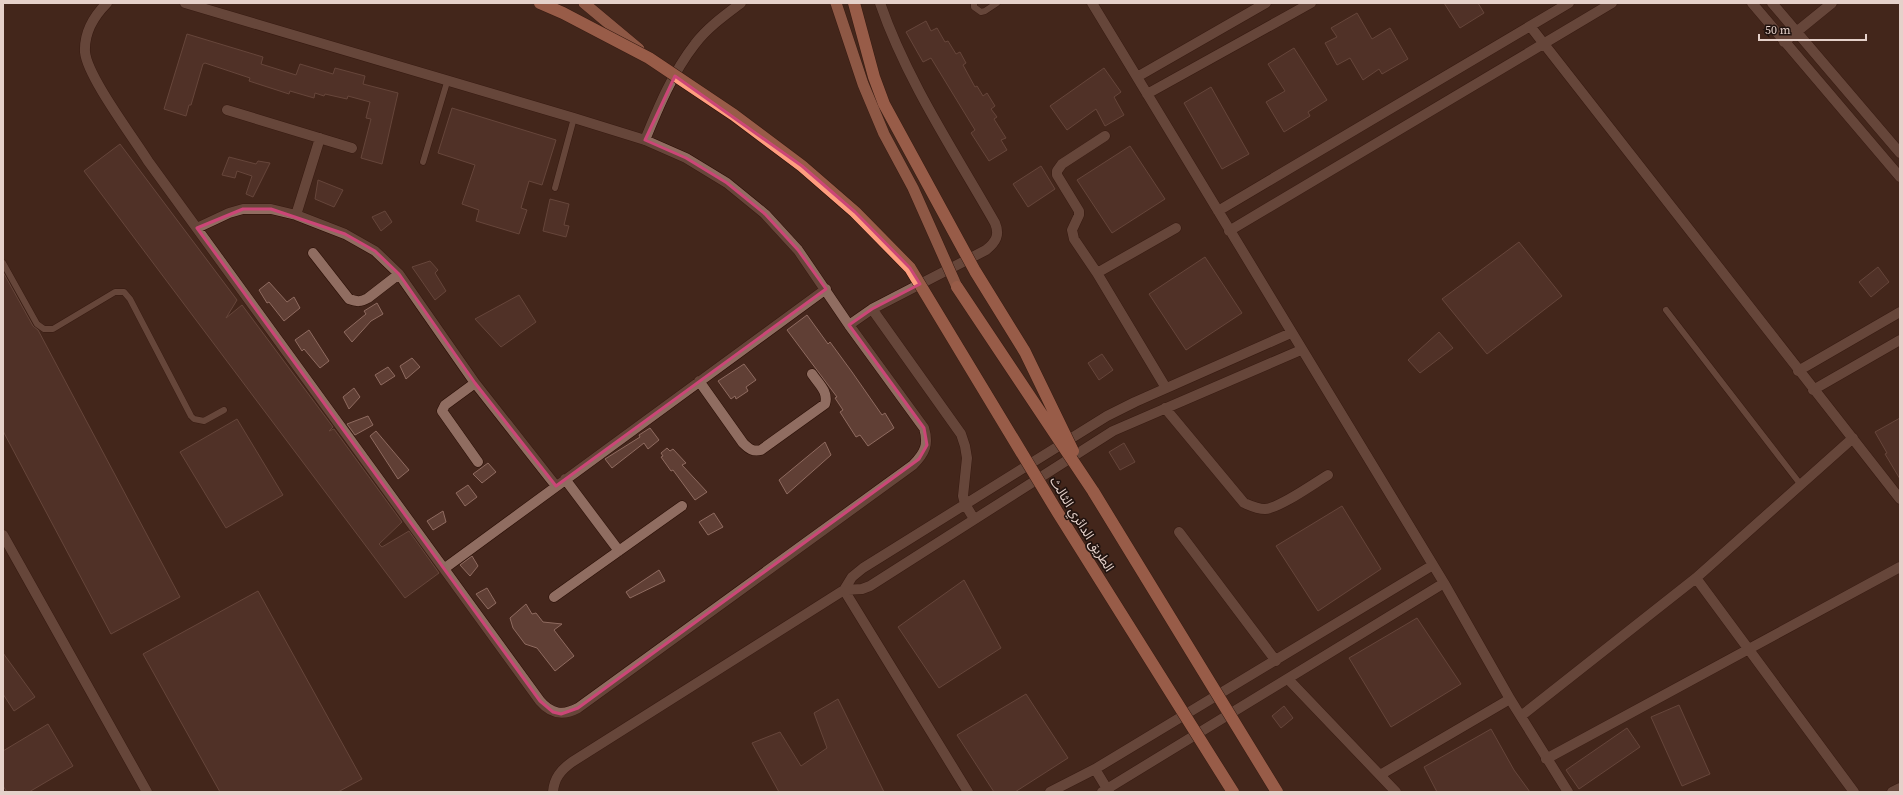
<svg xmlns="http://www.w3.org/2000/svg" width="1903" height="795" font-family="'Source Serif 4','Noto Sans Arabic',serif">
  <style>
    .building { fill: #603f35; stroke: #8f6b60 }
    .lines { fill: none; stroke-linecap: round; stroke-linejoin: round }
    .service-casing { stroke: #290e05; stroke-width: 7 }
    .minor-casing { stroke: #290e05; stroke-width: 11 }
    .trunk-casing { stroke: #290e05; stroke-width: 12 }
    .service { stroke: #906d61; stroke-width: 6 }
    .minor { stroke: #906d61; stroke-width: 10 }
    .trunk { stroke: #e89479; stroke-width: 11 }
    .trunk-bridge-casing { stroke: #290e05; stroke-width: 12; stroke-linecap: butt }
    .motorway-bridge-casing { stroke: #290e05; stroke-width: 13; stroke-linecap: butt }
    .trunk-bridge { stroke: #e89479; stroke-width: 11 }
    .motorway-bridge { stroke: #fe9e7f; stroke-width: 12 }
    .marked { fill: none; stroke: #cb4677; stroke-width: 3; stroke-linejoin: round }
    .labels { text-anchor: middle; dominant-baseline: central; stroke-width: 3.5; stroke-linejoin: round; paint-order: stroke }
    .street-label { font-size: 13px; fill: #e5d1ca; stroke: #21130f }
  </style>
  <rect width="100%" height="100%" fill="#44261c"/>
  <path class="building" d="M1444,3H1478L1484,13L1460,28Z
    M1357,13L1372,39L1390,28L1408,59L1382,74L1379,69L1363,80L1350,58L1337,65L1325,43L1337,37L1331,28Z
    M926,21L931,31L937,28L945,42L948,41L956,54L960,52L966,63L963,65L975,87L977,86L983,96L987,93L995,106L991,109L997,117L994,119L1006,138L1001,140L1007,150L989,161L971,133L975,130L931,58L923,62L906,32Z
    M187,34L263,57L261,64L296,75L300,64L333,74L335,68L365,76L363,84L398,93L382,164L361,158L371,119L366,118L370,102L348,96L347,99L325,94L324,96L315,93L314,98L290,91L289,94L249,81L250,78L205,63L203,64L191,105H189L186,116L164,109Z
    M1294,48L1327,100L1308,112L1310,116L1284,132L1266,102L1285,91L1268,64Z
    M1104,68L1121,92L1114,97L1124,115L1105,126L1096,109L1067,130L1050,106Z
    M1211,87L1249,154L1222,169L1184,103Z
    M452,108L556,140L542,185L529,181L521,208L527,210L519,234L476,221L479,210L462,204L475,165L438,153Z
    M120,144L237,300L226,318L242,305L333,427L329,431L334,429L402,522L379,544L382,547L409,531L439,573L405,598L84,171Z
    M1130,146L1165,199L1112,233L1077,180Z
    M229,157L256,164L258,161L270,163L253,197L246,194L252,176L237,171L235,178L222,175Z
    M1041,166L1055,189L1028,207L1013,184Z
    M318,180L343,190L334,207L315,199Z
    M550,199L569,204L564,225L569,226L566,237L543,231Z
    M385,211L392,222L381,231L372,217Z
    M1519,242L1562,296L1487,354L1442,299Z
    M1205,257L1242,313L1186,350L1149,294Z
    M430,261L438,270L435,273L446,291L435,300L412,267Z
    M1878,267L1889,282L1871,297L1859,282Z
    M3,272L33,326L38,330L180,597L111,634L3,431Z
    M269,282L287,302L294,297L300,308L284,321L269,302L267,303L259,290Z
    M519,295L536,322L501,347L475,319Z
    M377,303L383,314L371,321L352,342L344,332L366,314L364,311Z
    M807,315L828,344L830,342L852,372L882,415L885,413L894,428L868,446L860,435L856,437L840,412L843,410L835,398L837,397L787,330Z
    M309,330L329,361L320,368L304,349L302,351L295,340Z
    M1439,332L1453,348L1420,373L1408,360Z
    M1102,354L1113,370L1099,380L1088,363Z
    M412,358L420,367L406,379L400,366Z
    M744,364L756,380L746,387L748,391L736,399L735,396L731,399L718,381Z
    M388,367L395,376L381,385L375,375Z
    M354,388L360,397L349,409L343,397Z
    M368,416L373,425L355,435L347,424Z
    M1900,418V479L1885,454L1887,453L1875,432Z
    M237,419L283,495L226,528L180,452Z
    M650,428L659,440L648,449L644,443L612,468L605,459L640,437L639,435Z
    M376,431L409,470L398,479L370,436Z
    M825,442L831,455L787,494L779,480Z
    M1124,443L1135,462L1120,470L1109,452Z
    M667,448L670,451L673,449L686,463L682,465L707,492L695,500L673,470L671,471L661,457L663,456L661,453Z
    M488,463L496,472L482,483L473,474Z
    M468,485L477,497L465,506L456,493Z
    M1342,506L1381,569L1318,611L1276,546Z
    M443,511L446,522L433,530L427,521Z
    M714,513L723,527L708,535L699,522Z
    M472,556L478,566L470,576L460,565Z
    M659,570L665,581L630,598L626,592Z
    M964,580L1001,648L939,688L898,627Z
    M487,588L496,603L488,609L476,594Z
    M258,591L362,779L338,792H220L143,654Z
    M526,604L532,614L536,613L543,622L562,624L554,630L574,656L555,671L537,648L525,644L513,628L510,618Z
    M1417,618L1461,684L1391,727L1349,658Z
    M3,653L35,697L14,711L3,694Z
    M1026,694L1068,758L1015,792H994L957,735Z
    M838,699L884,792H779L752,743L780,732L801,766L827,748L814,713Z
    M1679,705L1710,774L1682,786L1651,717Z
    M1284,706L1293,718L1281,728L1272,716Z
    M48,724L73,766L29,792H7L3,786V751Z
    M1627,728L1640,747L1579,789L1566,770Z
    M1491,729L1514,770L1530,792H1437L1424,767Z"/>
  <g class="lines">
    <defs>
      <path id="service" d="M974,3V7L981,12L985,11L997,3
        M423,162L448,79
        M555,188L574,118
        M3,263L37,324L44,329H53L115,292H124L130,299L191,416L194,419L204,421L224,410
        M1666,310L1801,485"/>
      <path id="minor" d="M107,3C94,16 84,32 85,52C87,76 133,137 148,161L540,701C551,714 563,716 578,708L913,465C925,453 929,444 924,428L849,325L798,250L765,214L727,183L686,158L645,140L574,118L185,3
        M1092,3L1444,583L1510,699L1568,792
        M1752,3L1900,177
        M1772,3L1900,153
        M1530,26L1900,499
        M1784,42L1832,3
        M1137,77L1266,3
        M1147,94L1311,3
        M227,110L352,148
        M1105,136L1062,164L1057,171V175L1079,211V215L1072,230L1074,239L1097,273L1166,388
        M645,140C658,108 673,72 695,44C707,28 725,15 741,3
        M1218,211L1569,3
        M296,215L320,138
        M197,228L229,213L243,209H271L296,215L345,234L375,251L399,274L475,383L556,486
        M1229,231L1612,3
        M313,253L349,299C357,302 361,302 368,298L399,274
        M1097,273L1176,228
        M872,309L961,434L965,446L967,458L963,496L965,504L974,519
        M849,325L872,309L986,250C996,242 1000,235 995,223C954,151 907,81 880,3
        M1798,371L1900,312
        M699,381L743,443C749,449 753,452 761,450L825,404C829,392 818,383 812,374
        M475,383L445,405L442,411L478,462
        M1813,390L1900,340
        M1165,408L1244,503C1251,506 1257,509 1265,509C1280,508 1313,484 1328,475
        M565,479L619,551
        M1179,532L1276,661
        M3,535L147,792
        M445,568L826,289
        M1696,578L1854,792
        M844,590L862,589L870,586L1113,431L1301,350
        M844,590L968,792
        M554,597L682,506
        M1288,679L1396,792
        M1521,716L1696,578L1853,438
        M1546,759L1900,567
        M1095,769L1109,792
        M1380,775L1510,699
        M553,792C554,778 561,770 572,762L844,590L852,577L863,568L1107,416L1135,402L1291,333
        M1050,792L1095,769L1433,565
        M1102,792L1444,583
        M1892,792L1900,788"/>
      <path id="trunk" d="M584,3L639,49"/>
    </defs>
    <use href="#service" class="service-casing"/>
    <use href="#minor" class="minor-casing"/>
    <use href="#trunk" class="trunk-casing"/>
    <use href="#service" class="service"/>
    <use href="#minor" class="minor"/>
    <use href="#trunk" class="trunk"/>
    <defs>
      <path id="trunk-bridge" d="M836,3L863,84L884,134L913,188L957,287"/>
      <path id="motorway-bridge" d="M540,3L563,13L649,58L734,115L802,166L855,212L910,268L1058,513L1233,792
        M854,3L874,77L884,104L975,271L1025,352L1073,451
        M957,287L1093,491L1277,792"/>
    </defs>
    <use href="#trunk-bridge" class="trunk-bridge-casing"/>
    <use href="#motorway-bridge" class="motorway-bridge-casing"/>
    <use href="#trunk-bridge" class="trunk-bridge"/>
    <use href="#motorway-bridge" class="motorway-bridge"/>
  </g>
  <path d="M0 0H1903V795H0ZM675,76L802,166L855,212L910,268L920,284L872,309L849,325L924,428L927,445L919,459L578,708L561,714L553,712L540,701L197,228L243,209H271L345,234L375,251L399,274L475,383L556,486L826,289L798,250L765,214L727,183L686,158L645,140Z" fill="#44261c" fill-opacity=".55" fill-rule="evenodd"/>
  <path class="marked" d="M675,76L802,166L855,212L910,268L920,284L872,309L849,325L924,428L927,445L919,459L578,708L561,714L553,712L540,701L197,228L243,209H271L345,234L375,251L399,274L475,383L556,486L826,289L798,250L765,214L727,183L686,158L645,140Z"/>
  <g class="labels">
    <g class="street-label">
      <text transform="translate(1082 524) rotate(58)">الطريق الدائري الثالث</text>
    </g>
  </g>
  <rect width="1903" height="795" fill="none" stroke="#e5d1ca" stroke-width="8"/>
  <path d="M1759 34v6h107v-6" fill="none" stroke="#e5d1ca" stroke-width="2"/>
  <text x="1765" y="34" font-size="12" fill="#e5d1ca" stroke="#21130f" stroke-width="3" paint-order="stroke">50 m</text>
</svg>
